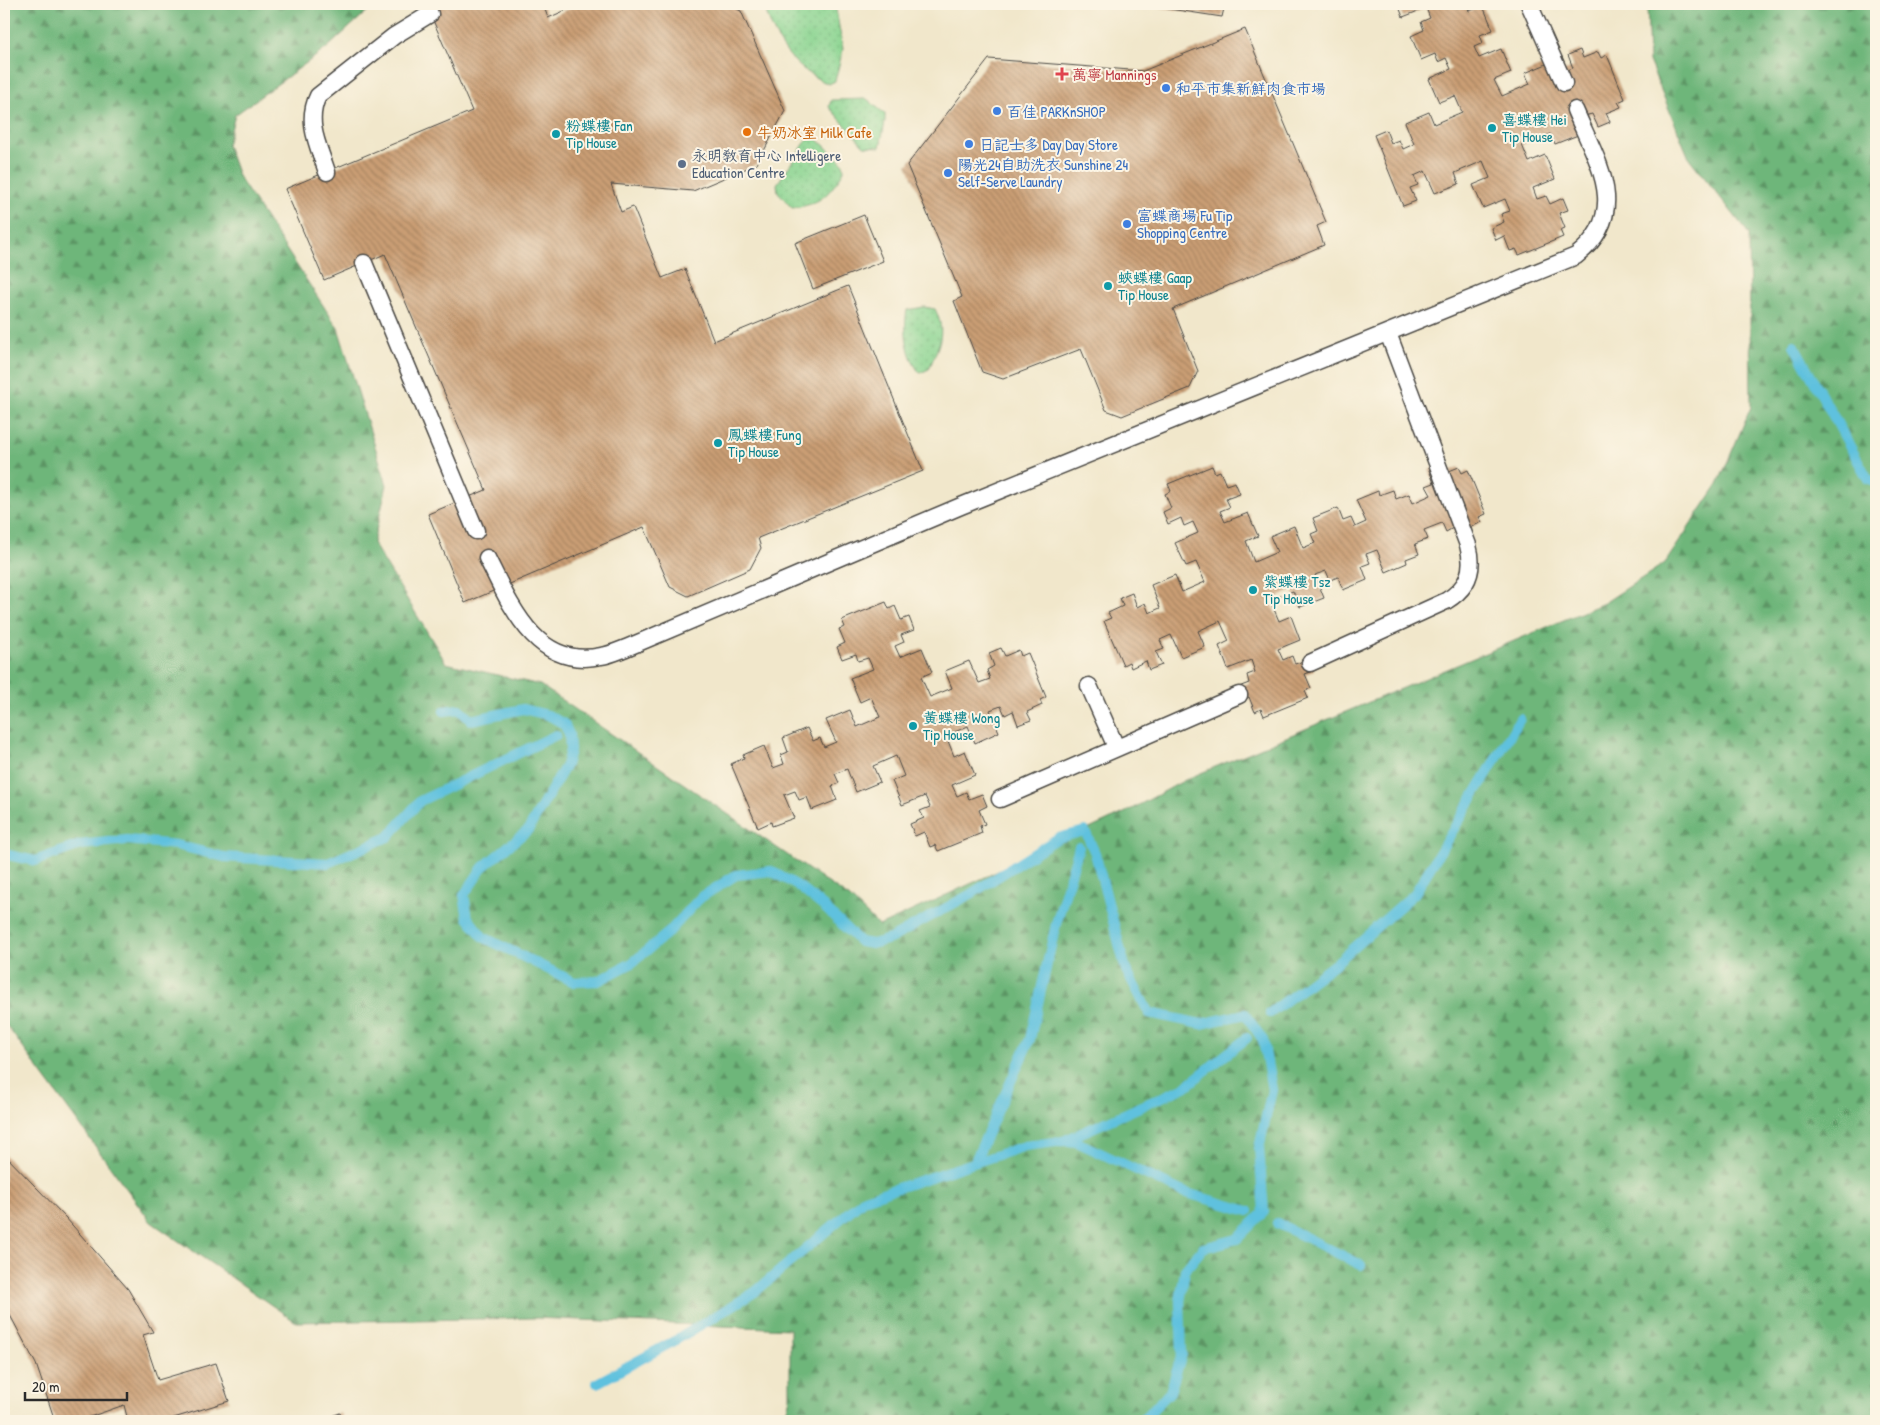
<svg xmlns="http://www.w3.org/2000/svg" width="1880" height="1425" font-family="'Patrick Hand','LXGW WenKai TC',sans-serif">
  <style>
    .grass { fill: url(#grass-dots); stroke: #5a805e }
    .forest { fill: url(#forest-firs); stroke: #4c7052 }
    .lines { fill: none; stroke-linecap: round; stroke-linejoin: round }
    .stream { stroke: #5fc1de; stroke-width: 10 }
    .building { fill: url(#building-back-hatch) }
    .service-casing { stroke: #494743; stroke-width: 19 }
    .service { stroke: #fff; stroke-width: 16 }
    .health-dot { fill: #e0444e; stroke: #fcf5e5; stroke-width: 2 }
    .shop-dot { fill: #3f7fe0; stroke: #fcf5e5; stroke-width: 2 }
    .culture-dot { fill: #0f9aa8; stroke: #fcf5e5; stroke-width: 2 }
    .food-dot { fill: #e8710a; stroke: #fcf5e5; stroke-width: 2 }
    .service-dot { fill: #5c6f8a; stroke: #fcf5e5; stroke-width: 2 }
    .labels { text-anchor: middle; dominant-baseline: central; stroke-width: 4; stroke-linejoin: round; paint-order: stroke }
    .health-label { font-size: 15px; fill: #be3a42; stroke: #fcf5e5; text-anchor: start }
    .shop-label { font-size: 15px; fill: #366cbe; stroke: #fcf5e5; text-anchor: start }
    .culture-label { font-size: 15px; fill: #0d838f; stroke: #fcf5e5; text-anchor: start }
    .food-label { font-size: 15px; fill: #c56008; stroke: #fcf5e5; text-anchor: start }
    .service-label { font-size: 15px; fill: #4e5e75; stroke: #fcf5e5; text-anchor: start }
  </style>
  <defs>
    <pattern id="grass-dots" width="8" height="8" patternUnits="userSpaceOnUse" patternTransform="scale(1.25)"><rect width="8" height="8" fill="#89d490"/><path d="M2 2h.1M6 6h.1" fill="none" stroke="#76b67c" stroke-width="1.8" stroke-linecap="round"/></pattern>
    <pattern id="forest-firs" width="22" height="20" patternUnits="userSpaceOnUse" patternTransform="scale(1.25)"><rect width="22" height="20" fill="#6eb67a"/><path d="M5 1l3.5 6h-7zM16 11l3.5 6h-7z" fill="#5b9464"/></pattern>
    <pattern id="building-back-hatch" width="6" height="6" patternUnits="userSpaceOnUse" patternTransform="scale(1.25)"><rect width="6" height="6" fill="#ca9e74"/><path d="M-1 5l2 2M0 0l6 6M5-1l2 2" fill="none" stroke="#a4815f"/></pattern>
  </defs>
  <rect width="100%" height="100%" fill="#fcf5e5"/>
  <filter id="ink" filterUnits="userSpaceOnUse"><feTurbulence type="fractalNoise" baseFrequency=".02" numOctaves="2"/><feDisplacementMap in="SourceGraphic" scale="10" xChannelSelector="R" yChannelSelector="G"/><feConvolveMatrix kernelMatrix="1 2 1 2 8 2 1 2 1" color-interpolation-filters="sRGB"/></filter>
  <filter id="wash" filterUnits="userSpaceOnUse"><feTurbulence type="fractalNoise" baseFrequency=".0096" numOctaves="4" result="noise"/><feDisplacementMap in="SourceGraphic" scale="20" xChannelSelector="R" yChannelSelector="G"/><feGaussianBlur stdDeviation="1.12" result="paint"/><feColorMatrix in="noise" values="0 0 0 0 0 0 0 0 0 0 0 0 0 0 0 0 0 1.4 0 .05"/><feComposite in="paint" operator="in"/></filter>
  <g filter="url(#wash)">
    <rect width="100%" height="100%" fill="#f1e7cb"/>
    <path class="grass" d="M764,4H835L843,49L835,81L829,84C794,70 773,40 764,4Z
      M867,99L885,114V122L880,147L864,146L829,107L831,100Z
      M815,137L843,163L844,171C830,193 821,205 792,208L778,192L777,184L807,140Z
      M924,307L935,309C947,333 938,347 929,369L920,373C907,358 903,329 907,310Z"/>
    <path class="forest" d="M4,4H375L327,48L235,115L227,145L238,176L338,328L387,485L373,543L446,663L540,685L850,898L879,926L1124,813L1189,778L1604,603L1665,563L1718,484L1751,407L1749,234L1689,158L1649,61L1647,4H1876V1421H784L790,1397V1329L535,1318L296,1322L151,1222L4,1022Z"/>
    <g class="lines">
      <path class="stream" d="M1794,345L1868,479L1876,481
        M444,711L459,709L471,720L523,709L548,715L564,724L569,734L570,750L566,765L528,830L483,867L464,895L468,918L483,937L574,982L598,981L632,963L669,932L700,898L736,875L771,871L798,886L824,907L860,942L872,944L890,939L971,894L1058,838L1085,831L1095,853L1126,970L1149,1013L1201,1024L1245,1014L1263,1040L1272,1090L1259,1148L1264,1212L1237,1239L1203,1248L1185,1270L1180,1302L1182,1354L1170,1392L1141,1421
        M4,854L35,861L80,845L127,840L176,845L224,857L328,863L388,837L420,801L556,735
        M1270,1013L1336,963L1415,893L1520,719
        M1065,1141L1077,1142L1183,1192L1248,1211
        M975,1161L1030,1039L1056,924L1079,847
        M1277,1223L1361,1265
        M597,1383L676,1340L755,1292L864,1199L1025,1146L1063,1141L1185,1087L1247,1038"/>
    </g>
    <g id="blocks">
      <path class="building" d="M426,4H543L548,18L580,4H727L741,11L785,111L757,164L693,191L611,184L621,212L633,207L662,278L685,269L714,341L848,286L923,471L758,538L761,548L750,569L688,596L670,587L644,527L465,603L428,514L486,490L385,254L324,280L285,189L472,111Z
        M1137,4H1225L1222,17Z
        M1398,4H1456L1457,8L1467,4L1469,11L1483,6L1493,30L1480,35L1483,43L1474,47L1479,58L1501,49L1511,73L1494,80L1502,96L1530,84L1525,73L1549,63L1565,71L1573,68L1568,55L1580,50L1583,58L1598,52L1601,58L1607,55L1625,99L1618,102L1621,107L1606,113L1610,122L1598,127L1592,114L1584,116L1578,135L1555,144L1550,134L1522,145L1529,162L1545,155L1555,179L1533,188L1537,199L1546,196L1550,204L1563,198L1568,210L1559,213L1565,228L1560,230L1563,237L1519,255L1516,249L1510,251L1504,236L1496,240L1491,228L1504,222L1501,214L1510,211L1505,199L1483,208L1473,185L1490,178L1483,161L1455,173L1459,184L1435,193L1425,171L1414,176L1418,185L1410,188L1416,201L1403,206L1374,135L1386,130L1391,143L1399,140L1403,149L1414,144L1405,122L1429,112L1434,124L1462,112L1455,96L1439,102L1429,79L1451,69L1446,58L1438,62L1435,54L1421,60L1411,36L1424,30L1421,22L1430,18L1426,8L1403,17Z
        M1245,29L1326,222L1317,226L1324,245L1173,309L1198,371L1190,388L1122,416L1106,410L1081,349L1003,379L982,372L954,301L962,297L907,165L989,59L1143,71Z
        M864,215L883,261L813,289L795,243Z
        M1441,465L1444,473L1459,467L1462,473L1468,470L1486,514L1479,517L1482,522L1467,529L1459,542L1453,528L1446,532L1442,523L1424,530L1428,539L1415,544L1419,554L1406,559L1407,563L1386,572L1377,550L1366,554L1370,563L1362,566L1367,580L1343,590L1338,577L1330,580L1326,571L1315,575L1324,598L1300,607L1293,591L1270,600L1279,621L1291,616L1300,640L1278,649L1283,660L1292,656L1295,664L1309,659L1314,671L1305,674L1311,688L1305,691L1308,698L1264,716L1261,709L1255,712L1249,697L1241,701L1236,688L1249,683L1247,675L1255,672L1251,660L1228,669L1219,646L1229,641L1220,621L1198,631L1205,647L1181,657L1171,635L1160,640L1164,649L1156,652L1162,665L1149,670L1146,661L1131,668L1129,662L1123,665L1104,621L1111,618L1108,613L1123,606L1120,598L1132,593L1137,607L1145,603L1149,613L1160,608L1151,585L1175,575L1182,592L1205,582L1196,562L1186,566L1175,543L1198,533L1193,522L1184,526L1181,518L1168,524L1163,512L1171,508L1165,494L1171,491L1168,484L1212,466L1215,473L1220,471L1226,485L1235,482L1240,494L1226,499L1230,507L1220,511L1225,522L1248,513L1258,536L1246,541L1254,562L1277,552L1270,536L1294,526L1303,548L1315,543L1311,534L1318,531L1313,518L1338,508L1343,521L1351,518L1355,527L1366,522L1356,500L1378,491L1379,495L1393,490L1396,499L1409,494L1413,503L1431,495L1426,486L1434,483L1429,470Z
        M886,602L889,609L895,606L901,620L909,617L914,630L901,635L904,642L895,646L900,657L922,648L932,672L921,677L930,697L952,688L945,671L969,661L979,683L990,679L987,670L994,666L989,653L1001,648L1005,656L1019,650L1021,656L1028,653L1046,697L1040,700L1042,705L1027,712L1031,720L1018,725L1013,711L1005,715L1001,706L990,710L999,732L975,743L968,726L946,736L954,756L965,751L975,775L952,785L957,796L966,792L969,799L982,794L987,806L979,810L985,824L980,826L982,833L938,851L935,845L930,847L924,832L915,836L910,824L924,818L920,811L930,807L925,796L902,805L892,781L904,776L896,756L873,766L880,782L856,792L847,769L835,774L839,783L832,786L837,800L812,810L807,797L799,800L795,791L784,795L794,818L772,826L771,822L758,828L731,764L744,758L743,755L764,746L773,768L784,764L781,755L788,752L783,738L807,728L813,741L820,738L824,747L836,742L826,720L850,710L857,727L880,717L871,697L860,702L850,678L873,669L868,658L858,661L856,654L842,659L837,647L845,643L839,629L845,627L842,620Z
        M4,1154L66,1218L128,1289L153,1332L143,1335L158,1380L216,1363L229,1401L164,1421H128L124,1405L78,1421H55L36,1364L4,1304Z
        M340,1413L343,1421H317Z"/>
    </g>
  </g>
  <g filter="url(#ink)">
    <use href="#blocks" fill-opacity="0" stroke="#494743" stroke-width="1"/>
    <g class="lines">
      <defs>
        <path id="service" d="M1529,4L1564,83
          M327,172C319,147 305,122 318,96L394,36L430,14
          M364,263L476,531
          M487,558C510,604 536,670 601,656C610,655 618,651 626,648L961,506L1576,256C1632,212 1597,162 1575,110
          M1310,663L1446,601C1468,588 1475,570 1468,545L1388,333
          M1089,686L1116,747
          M1000,799L1239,695"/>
      </defs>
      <use href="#service" class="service-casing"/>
      <use href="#service" class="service"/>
    </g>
  </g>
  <path class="health-dot" d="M1059.5 66.5h5v5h5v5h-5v5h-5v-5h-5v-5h5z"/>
  <g class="shop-dot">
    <circle cx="1166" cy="88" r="5"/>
    <circle cx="997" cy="111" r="5"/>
    <circle cx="969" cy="144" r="5"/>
    <circle cx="948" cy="173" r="5"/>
    <circle cx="1127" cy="224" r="5"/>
  </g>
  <g class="culture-dot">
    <circle cx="1492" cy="128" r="5"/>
    <circle cx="556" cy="134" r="5"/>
    <circle cx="1108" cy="286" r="5"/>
    <circle cx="718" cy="443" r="5"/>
    <circle cx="1253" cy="590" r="5"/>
    <circle cx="913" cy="726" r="5"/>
  </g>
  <circle class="food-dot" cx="747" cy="132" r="5"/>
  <circle class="service-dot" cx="682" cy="164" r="5"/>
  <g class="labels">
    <g class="health-label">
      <text x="1072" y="74">萬寧 Mannings</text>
    </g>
    <g class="shop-label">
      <text x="1176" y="88">和平市集新鮮肉食市場</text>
      <text x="1007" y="111">百佳 PARKnSHOP</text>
      <text x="979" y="144">日記士多 Day Day Store</text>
      <text x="958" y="164">陽光24自助洗衣 Sunshine 24<tspan x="958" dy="17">Self-Serve Laundry</tspan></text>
      <text x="1137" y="215">富蝶商場 Fu Tip<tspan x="1137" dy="17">Shopping Centre</tspan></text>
    </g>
    <g class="culture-label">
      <text x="1502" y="119">喜蝶樓 Hei<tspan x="1502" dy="17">Tip House</tspan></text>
      <text x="566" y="125">粉蝶樓 Fan<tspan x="566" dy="17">Tip House</tspan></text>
      <text x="1118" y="277">蛺蝶樓 Gaap<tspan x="1118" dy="17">Tip House</tspan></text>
      <text x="728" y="434">鳳蝶樓 Fung<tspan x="728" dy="17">Tip House</tspan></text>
      <text x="1263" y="581">紫蝶樓 Tsz<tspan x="1263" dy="17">Tip House</tspan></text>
      <text x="923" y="717">黃蝶樓 Wong<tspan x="923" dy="17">Tip House</tspan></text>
    </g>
    <g class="food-label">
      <text x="757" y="132">牛奶冰室 Milk Cafe</text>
    </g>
    <g class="service-label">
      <text x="692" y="155">永明教育中心 Intelligere<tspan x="692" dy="17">Education Centre</tspan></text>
    </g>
  </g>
  <rect width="1880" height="1425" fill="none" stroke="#fcf5e5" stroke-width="20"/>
  <path d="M25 1392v8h102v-8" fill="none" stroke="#2b2b2b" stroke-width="2.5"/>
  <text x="32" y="1392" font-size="15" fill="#2b2b2b" stroke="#fcf5e5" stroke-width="4" paint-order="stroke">20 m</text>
</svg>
